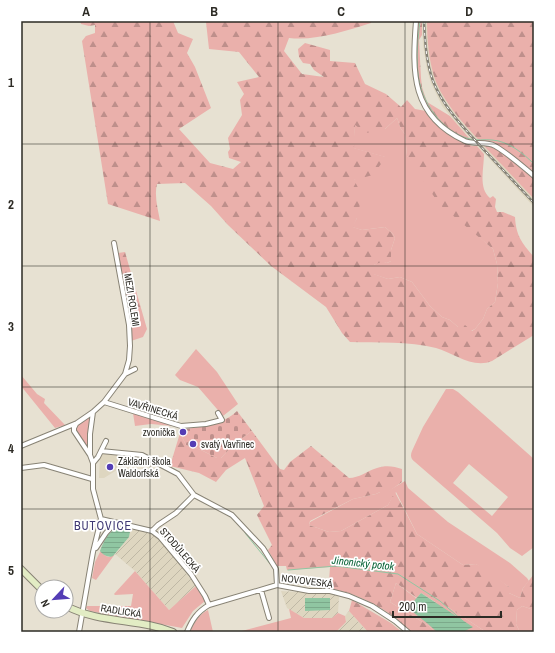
<svg xmlns="http://www.w3.org/2000/svg" width="555" height="653" font-family="'Archivo Narrow',sans-serif">
  <style>
    .built { fill: #ded6c0 }
    .industrial { fill: url(#industrial-furrows) }
    .grass { fill: #eab0ab; fill-rule: evenodd }
    .forest { fill: url(#forest-firs); fill-rule: evenodd }
    .cemetery { fill: url(#cemetery-stones) }
    .water { fill: url(#water-rules) }
    .lines { fill: none; stroke-linecap: round; stroke-linejoin: round }
    .stream { stroke: #90c6a2; stroke-width: 1 }
    .street-casing { stroke: #888375; stroke-width: 6 }
    .secondary-casing { stroke: #888375; stroke-width: 8 }
    .street { stroke: #fff; stroke-width: 4 }
    .secondary { stroke: #e2ecc4; stroke-width: 6 }
    .rail-casing { stroke: #848176; stroke-width: 2.5 }
    .rail { stroke: #fff; stroke-width: 1; stroke-dasharray: 3; stroke-linecap: butt }
    .grid { fill: none; stroke: #2d2b25; stroke-width: 1; stroke-opacity: 0.55 }
    .poi-dot { fill: #543db5; stroke: #fff; stroke-width: 1.5 }
    .labels { text-anchor: middle; dominant-baseline: central; stroke-width: 3.5; stroke-linejoin: round; paint-order: stroke }
    .street-label { font-size: 10px; fill: #2d2b25; stroke: #fff }
    .poi-label { font-size: 10px; fill: #2d2b25; stroke: #fff; text-anchor: start }
    .water-label { font-size: 11px; font-style: italic; fill: #0a6438; stroke: #fff }
    .quarter-label { font-size: 12px; letter-spacing: 1px; fill: #3e3773; stroke: #fff }
    .neatline { fill: none; stroke: #2d2b25; stroke-width: 1.5 }
    .grid-label { font-size: 13px; text-anchor: middle; font-weight: bold; fill: #2d2b25 }
  </style>
  <defs>
    <pattern id="industrial-furrows" width="10" height="10" patternUnits="userSpaceOnUse"><rect width="10" height="10" fill="#ded6c0"/><path d="M-1 1l2-2M0 10L10 0M9 11l2-2" fill="none" stroke="#bfb8a5"/></pattern>
    <pattern id="forest-firs" width="22" height="20" patternUnits="userSpaceOnUse"><rect width="22" height="20" fill="#eab0ab"/><path d="M5 1l3.5 6h-7zM16 11l3.5 6h-7z" fill="#be8f8b"/></pattern>
    <pattern id="cemetery-stones" width="16" height="16" patternUnits="userSpaceOnUse"><rect width="16" height="16" fill="#eab0ab"/><path d="M2 7V4a2 2 0 0 1 4 0v3zM10 15v-3a2 2 0 0 1 4 0v3z" fill="#be8f8b"/></pattern>
    <pattern id="water-rules" width="6" height="5" patternUnits="userSpaceOnUse"><rect width="6" height="5" fill="#90c6a2"/><path d="M0 2.5h6" fill="none" stroke="#7caa8b"/></pattern>
  </defs>
  <rect width="100%" height="100%" fill="#e7e1d2"/>
  <path class="built" d="M422,21H427L428,44L432,69L436,81L447,103L462,122L534,199V207L458,125L442,106L431,83L427,70L423,45Z
    M102,452L136,458L137,460L125,465L104,478H99L100,456Z"/>
  <path class="industrial" d="M125,528L143,531L158,537L196,586L169,610L135,571L115,554L129,537L130,532Z
    M281,591L333,594L339,597L338,613L332,618H304L287,608Z
    M349,611L368,632H336L346,622L345,616Z"/>
  <path class="grass" d="M397,118L401,129L405,134L407,156L469,228L493,249L497,264L498,283L495,302L487,309L483,319L475,329L471,331L458,327L450,320L442,317L430,306L412,282L400,277L388,279L373,274L374,265L381,261L387,263L391,261V250L395,238L393,234L385,227L362,230L352,227L357,218L354,180L385,157L353,148L355,125L385,129Z
    M196,349L217,372L238,404L223,416L198,387L180,380L175,375Z
    M21,375L37,394L45,399L44,403L65,425L55,428L21,386Z
    M446,389H453L458,392L534,459V547L522,556L510,548L497,533L415,462C411,459 410,456 412,451L423,427ZM469,464L508,497L492,516L453,483Z
    M133,413L174,426L151,424L135,426Z
    M91,415L90,452L76,431L77,425Z
    M405,481L408,488L448,522L510,563L527,578L529,581L523,588L520,598L509,593V587L476,564L463,565L417,534L396,492L388,505L341,531L329,532L309,525L310,522L353,499L376,494L380,492L388,491Z
    M101,550L106,556L109,557L115,554L96,580L92,578L95,562Z
    M135,571L169,610L196,586L205,601L193,611L182,628L90,611L86,608L87,606H131L133,594L115,595L114,594Z
    M396,583L416,598L443,604L483,630L484,632H435L429,626L390,602Z
    M522,606L534,610V632H520L516,624L517,610Z
    M289,609L304,618H332L338,613L345,616L346,622L336,632H238L291,618Z
    M208,610L213,632H190C195,622 198,615 208,610Z"/>
  <path class="forest" d="M80,21H173L178,33L193,39L187,53L195,67L211,108L179,129L210,163L233,169L241,162L229,158L228,152L230,149L228,138L242,115L240,100L244,94L237,82L259,77L239,52L209,49L206,22H183V21H371V23C345,31 316,41 289,38L284,51L302,74L324,77L314,70L310,64L303,63L299,57L298,49L305,43L330,50V61L355,63L365,84L386,94L401,107L407,100L415,109L426,111C439,127 454,136 472,146H477L484,154C484,168 478,188 490,198L493,196L496,199L495,207L497,212H503L515,217C516,236 522,243 534,257V335L492,361C473,369 453,353 436,348C408,341 378,343 350,342L342,333L326,307L271,266L228,225L211,206L185,183L157,184C154,196 158,209 160,221L108,204L82,41L86,36L95,33V25L89,26L81,24ZM397,118L401,129L405,134L407,156L439,204L493,249L497,264L498,283L495,302L487,309L483,319L475,329L472,331L465,325L461,327H458L450,320L442,317L430,306L412,282L400,277L388,279L374,274V265L381,262L387,263L391,261V250L395,238L393,234L385,227L362,230L353,227L357,218L362,195L354,180L373,175L386,157L354,148L355,125L366,133L385,129Z
    M418,21H422V35L419,40L421,78L422,87L427,102L450,116L470,139L466,140C457,133 446,128 438,121C413,97 416,52 418,21Z
    M427,21H534V199C518,182 502,165 486,148C467,127 447,108 436,82C429,63 427,41 427,21Z
    M125,252L147,329L143,337L131,341V325L118,253Z
    M252,431L280,469L284,470L290,462L311,446L349,478C359,478 367,471 377,468C385,465 394,466 402,469V482L388,492H380L376,494L353,499L310,521L309,525L329,532L341,531L388,505L395,492L417,534L463,565L476,564L493,572L495,576L509,587V593L520,598L523,588L534,574V610L522,606L517,610L516,624L520,632H484L483,630L443,604L440,605L421,593L417,598L396,583L390,602L429,626L435,632C429,632 419,634 413,632C407,630 401,622 396,618C376,604 348,588 322,589L321,581H329L330,567L287,570L286,566H277L268,550L272,545L257,515L264,506L245,458L226,470L216,482L199,473L170,466L180,433L186,445L201,450L217,458H221L234,444Z
    M352,600L391,623L402,632H368L349,611Z"/>
  <path class="cemetery" d="M237,411L252,431L234,444L221,458H217L201,450L186,445L180,433L181,432L182,434L184,432L183,430L186,429C205,426 222,425 237,411Z"/>
  <path class="water" d="M118,528H125L130,532L129,537L113,556C109,558 103,555 100,551C103,542 109,530 118,528Z
    M421,593L473,627L463,632H437L428,624L408,608Z
    M305,598H330V610L305,611Z"/>
  <g class="lines">
    <path class="stream" d="M420,21C418,38 416,56 418,73C421,102 442,132 470,139C477,141 484,139 492,140C508,141 523,153 534,164
      M245,533L271,565
      M288,570L336,566L398,574L440,601L463,621"/>
    <defs>
      <path id="street" d="M416,21C412,73 411,116 465,141C475,145 486,141 495,146C509,154 522,166 534,176
        M125,374L135,369
        M104,402L181,426L206,424L222,420L218,413
        M76,424L74,428V431L90,455L93,463V489L101,519L93,552L79,632
        M21,446L77,423L93,412L104,402L125,374L129,360L130,346L129,325L114,243
        M101,451L142,455L178,474L194,495L232,515L263,548L276,569L277,585
        M90,455V434L93,412
        M93,463L98,457L106,441
        M21,468L44,465L92,479
        M101,519L152,531L160,537L191,574L205,596L209,605
        M152,531L158,525L176,513L194,495
        M96,548L106,533L115,523
        M261,590L269,618
        M187,632C192,620 197,612 209,605L277,585L309,591H330L349,596L372,606L395,621L408,632"/>
      <path id="secondary" d="M21,569L42,590
        M66,606C101,624 138,618 173,632"/>
    </defs>
    <use href="#street" class="street-casing"/>
    <use href="#secondary" class="secondary-casing"/>
    <use href="#street" class="street"/>
    <use href="#secondary" class="secondary"/>
    <defs>
      <path id="rail" d="M424,21C425,41 426,62 433,81C444,109 466,130 486,152C502,169 518,186 534,203"/>
    </defs>
    <use href="#rail" class="rail-casing"/>
    <use href="#rail" class="rail"/>
  </g>
  <path class="grid" d="M150,21V632M278,21V632M405,21V632M21,144H534M21,266H534M21,387H534M21,509H534"/>
  <g class="poi-dot">
    <circle cx="183" cy="432" r="4"/>
    <circle cx="193" cy="444" r="4"/>
    <circle cx="110" cy="467" r="4"/>
  </g>
  <g class="labels">
    <g class="street-label">
      <text transform="translate(132 300) rotate(81)">MEZI ROLEMI</text>
      <text transform="translate(153 409) rotate(17)">VAVŘINECKÁ</text>
      <text transform="translate(180 550) rotate(49)">STODŮLECKÁ</text>
      <text transform="translate(307 581) rotate(7)">NOVOVESKÁ</text>
      <text transform="translate(121 611) rotate(9)">RADLICKÁ</text>
    </g>
    <g class="poi-label">
      <text x="175" y="432" text-anchor="end">zvonička</text>
      <text x="201" y="444">svatý Vavřinec</text>
      <text x="118" y="461">Základní škola<tspan x="118" dy="12">Waldorfská</tspan></text>
    </g>
    <g class="water-label">
      <text transform="translate(363 563) rotate(6)">Jinonický potok</text>
    </g>
    <g class="quarter-label">
      <text x="103" y="526">BUTOVICE</text>
    </g>
  </g>
  <rect width="555" height="653" fill="none" stroke="#ffffff" stroke-width="44"/>
  <g transform="translate(54 599) rotate(244)"><circle r="19" fill="#ffffff" stroke="#abaaa8"/>
  <path d="M0-3L7 15L0 10L-7 15Z" fill="#543db5"/>
  <text y="-6" font-size="11" font-weight="bold" text-anchor="middle" fill="#2d2b25">N</text>
  </g>
  <path d="M393 611v6h108v-6" fill="none" stroke="#2d2b25" stroke-width="2"/>
  <text x="399" y="611" font-size="12" fill="#2d2b25" stroke="#ffffff" stroke-width="3" paint-order="stroke">200 m</text>
  <rect x="22" y="22" width="511" height="609" class="neatline"/>
  <g class="grid-label">
    <text x="86" y="16">A</text>
    <text x="214" y="16">B</text>
    <text x="341" y="16">C</text>
    <text x="469" y="16">D</text>
    <text x="11" y="87">1</text>
    <text x="11" y="209">2</text>
    <text x="11" y="331">3</text>
    <text x="11" y="453">4</text>
    <text x="11" y="575">5</text>
  </g>
</svg>
